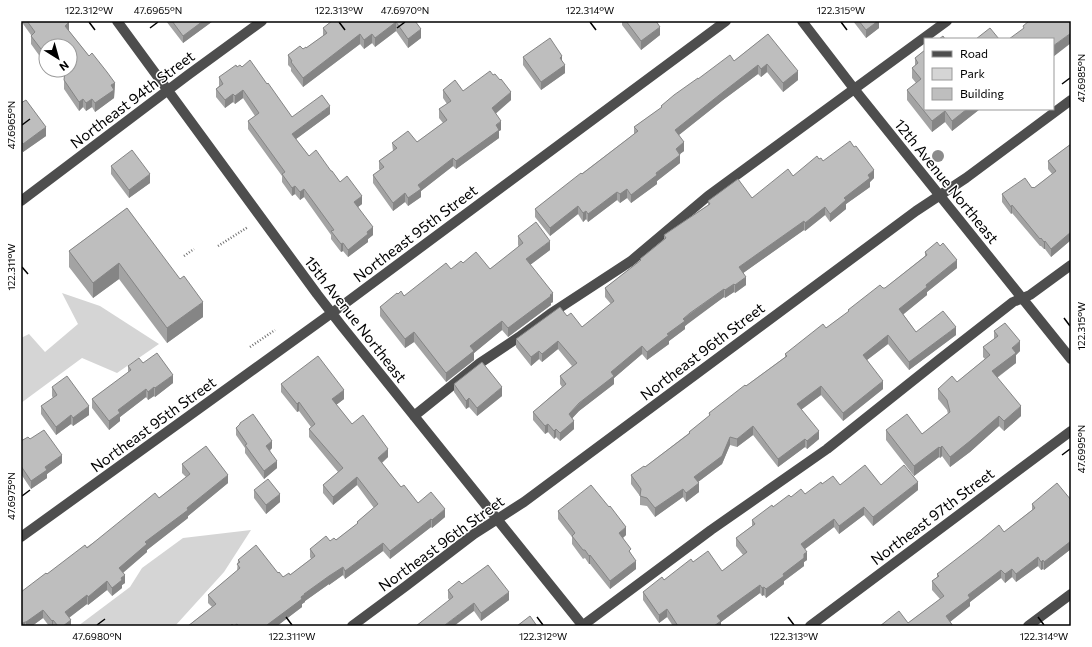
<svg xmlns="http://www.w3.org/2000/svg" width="1092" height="647" font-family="Commissioner,sans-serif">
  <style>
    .green { fill: #d5d5d5 }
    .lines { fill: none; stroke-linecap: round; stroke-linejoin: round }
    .path { stroke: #707070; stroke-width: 2.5; stroke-dasharray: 1 2; stroke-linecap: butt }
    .minor { stroke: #4e4e4e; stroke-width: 10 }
    .tree { fill: #8b8b8b }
    .wall { fill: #a3a3a3 }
    .shaded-wall { fill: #858585 }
    .building { fill: #bebebe; stroke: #858585 }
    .ticks { fill: none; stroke: #000; stroke-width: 1.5 }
    .labels { text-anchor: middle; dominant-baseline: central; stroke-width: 3; stroke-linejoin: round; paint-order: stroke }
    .street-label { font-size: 15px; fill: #000; stroke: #fff }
    .neatline { fill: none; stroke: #000; stroke-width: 1.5 }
    .ticks-label { font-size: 10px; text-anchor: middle; fill: #000 }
  </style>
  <rect width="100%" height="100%" fill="#fff"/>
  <path class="green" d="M62,293L100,306L159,344L117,373L82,358L21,403V338L29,334L45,352L78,324Z
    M251,530L224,572L175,626H136L134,625L132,626H78L130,587L142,568L183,538Z"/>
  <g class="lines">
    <path class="path" d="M218,246L248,227
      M184,256L194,249
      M250,347L275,330"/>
    <path class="minor" d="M117,21L317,294L341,325L583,626
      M802,21L855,90L1071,359
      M21,201L188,75L262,21
      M414,416L480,363L519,337L550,314L631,261L708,196L947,21
      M21,537L347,302L726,21
      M352,626L406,586L474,534L524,502L916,211L966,178L1071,100
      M582,626L711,530L827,449L940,359L1013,302L1030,295L1071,265
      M810,626L1071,431
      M1028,626L1071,594"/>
  </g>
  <circle class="tree" cx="938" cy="156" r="6"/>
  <path class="wall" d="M21,21H69V31L89,56L115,83L114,98L95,112L92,107L86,111L83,107L79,111L64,89V73L62,70H70V46H46V54L41,58L31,44V35Z
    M166,21H213L183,43Z
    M415,21L421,38L408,48L396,31L375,47L372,43L364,49L360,44L303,87L291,71V68L288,65V55L306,48L323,36V28Z
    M622,21H656L660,35L641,50L622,25Z
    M853,21H879V28L866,38Z
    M768,34L798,80L783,92L767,72L761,77L758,74L723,100L679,135L684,151L680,154V163L657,181V184L631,203L627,198L620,203L617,200L588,222L586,219L583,222L578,214L550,236L535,217V209L634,134V127L661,108V106L698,79L734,61Z
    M925,50V109H980L952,131L945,122L932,132L907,100V90L916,83L912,78V68L915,66V58Z
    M523,57L562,62L565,73L541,90L523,65Z
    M237,67H242L267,84L292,117L330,114L296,139L309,156L331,171L340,182L362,204L358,207L373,235L368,239V242L348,257L343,251L341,252L331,239V235L304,197L300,200L295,194L292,196L282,182V176L248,129V121L255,116L243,98L235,104L233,102L225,108L216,97V89L219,86V77Z
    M443,90L463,91L511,100L495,113L501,130L499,131V138L456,169L453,166L421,191V197L408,206L405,202L393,211L373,183V175L380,170L379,169V161L393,151L392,143L417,142L443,123L439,118V109L447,104L443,98Z
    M21,103L46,136L23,152L21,149Z
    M1071,144V240L1051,257L1045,249H1044L1041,246H1040L1012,213L1011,214L1002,202V194L1034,188L1052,174L1048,169V161Z
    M819,159L823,161L874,178L870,182V187L846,204V209L830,222L825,215L805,231L804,230L743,273L746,285L735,293L734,292L725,298L724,297L690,321L685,326V329L669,341V344L647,360L642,354L614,378V384L579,411L572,418L574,429L560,441L556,437L554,439L548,432L545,434L533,420V412L562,387L560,384V376L572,366L558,349L542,362L539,359L531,366L516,347V339L567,316L582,327L611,304L605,297V288L640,261V259L664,239V235L708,205V201L752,198L793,176Z
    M111,166L150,183L129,198L111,174Z
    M127,208L203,317L167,343L119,279L93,298L69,267V251Z
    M518,236L550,250L530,265L553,302L551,303V305L508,337L502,330L474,353V360L446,382L414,342L405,348L380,316V307L398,294L404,296L451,269L463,263L490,269L519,247L518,245Z
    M925,252L957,268L927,292V295L903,314L916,332L956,335L909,370L888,344L867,360L883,389L843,421L821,395L801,409L819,439L807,449L805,447L778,467L753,435L737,447L730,445L722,464L698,482L699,492L686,502L683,497L655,517L647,506L640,505V496L631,484V475L645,467L689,433V432L709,417V413L785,357V354L826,328L848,312V310L883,288H885L925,256Z
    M994,331L1020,351L1016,355V363L997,378L1021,416L1004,431L999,426L970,452L950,467L942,456L940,458L939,457L914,476L886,440V430L922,434L948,414L947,410L938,399V389L957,382L985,359L983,357V347L994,339Z
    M128,366L173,383L155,397L154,396L148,400L146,397L120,417V421L109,430L92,408V399L128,373Z
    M281,384L344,399L336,405L352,424L388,457L382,463L401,487L418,503L445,517L432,528L431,527L390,559L383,551L345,579L343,575L329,585V584L305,601V602L302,604V607L277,626H188L212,607L208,603V595L237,571L238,560L278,573L283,577L290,575L311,559L310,557V549L330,541L336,540L357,524V522L374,508L357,485L333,505L323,493V485L338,472L309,437V429L311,427L299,411L297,412L281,392Z
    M454,384L502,396L477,416L469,407L466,409L454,392Z
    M52,387L89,415L73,426L71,424L56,435L41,414V406L53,398L52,396Z
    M240,423L272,448L270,451L277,468L264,479L245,453V448L236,435V428L240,425Z
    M30,439L62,463L47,474V478L31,489L21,474V441Z
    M182,464L228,483L188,516V518L147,550V552L123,573L125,583L122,585V588L112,596L107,590L88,605L87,604L69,617L71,626H49L43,618L32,626H21L47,574L159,498L186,477L182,473Z
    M822,484L840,485H881L918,490L873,526L864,515L839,534L834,527L805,549L807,560L804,562V566L784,581V584L766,598L764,595L762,596L760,593L721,622V626H673L667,617L659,623L643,600V592L664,580L693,562L722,571L743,555L736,546V538L752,526V520L791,497L805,494Z
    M254,490L280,502L266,514L254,498Z
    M1071,500V549L1044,570L1043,569L1041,570L1038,566L1016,582L1012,577L1005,583L1001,578L970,602V606L950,622L908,623L940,599L932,590V581L937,577V574L981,541V540L1004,532L1032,510V504Z
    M558,511L626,535L623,538L631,554L636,569L610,589L590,564H589L585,558L583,559L572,544V537L558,519Z
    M462,584L509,600L481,621L474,611L449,600L448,598V590Z"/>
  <path class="shaded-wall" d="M203,21H213L183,43V36Z
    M878,21H879V28L866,38V30Z
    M69,22V30L65,34V26Z
    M396,22V31L375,47V38Z
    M660,27V35L641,50V41Z
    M421,29V38L408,48V39Z
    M1071,33V43L1053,57V46Z
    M360,34V44L303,87V78Z
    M372,34V43L364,49V40Z
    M48,44V46H46V54L41,58V49Z
    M562,56V64L560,58Z
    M767,64V72L761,77V69Z
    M565,65V73L541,90V82Z
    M758,65V74L723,100L675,138V130L723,92Z
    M798,71V80L783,92V83Z
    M115,83L114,98L95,112V103L111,85Z
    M243,90V98L235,104V96Z
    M511,92V100L492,117V108Z
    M233,94V102L225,108V100Z
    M83,99V107L79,111V102Z
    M92,99V107L86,111V103Z
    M330,106V114L292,142V134Z
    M967,109H980L952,131V121Z
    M945,111V122L932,132V121Z
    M501,121V130L499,131V138L456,169V161Z
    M46,127V136L23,152V144Z
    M684,142V151L676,157V149Z
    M680,155V163L657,181V184L631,203V195L656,173Z
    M453,158V166L421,191V197L408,206V198L418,185Z
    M874,170V178L870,182V187L846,204V209L830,222V214L844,198L868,175Z
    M150,174V183L129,198V190Z
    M295,186V194L292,196V188Z
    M304,189V197L300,200V192Z
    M627,189V198L620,203V194Z
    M617,192V200L588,222V214Z
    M405,193V202L393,211V203Z
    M362,196V204L354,210V202Z
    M1012,205V213L1011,214V207Z
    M578,206V214L550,236V228Z
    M825,207V215L805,231V223Z
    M586,211V219L583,222V213Z
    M804,221V230L739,276V267Z
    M373,227V235L368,239V242L348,257V250L367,232Z
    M1071,232V240L1051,257V249Z
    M550,241V250L526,268V259Z
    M1045,241V249H1044V242Z
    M343,243V251L341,252V244Z
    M957,260V268L927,292V295L899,318V309L926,285Z
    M119,263V279L93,298V283Z
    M746,277V285L735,293V285Z
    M734,284V292L725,298V290Z
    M724,289V297L685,326V329L669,341V344L647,360V352L683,319Z
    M553,293V302L551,303V305L508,337V328Z
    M203,302V317L167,343V328Z
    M502,321V330L474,353V360L446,382V373L470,346Z
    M956,327V335L909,370V362Z
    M414,332V342L405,348V339Z
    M888,335V344L863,363V355Z
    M558,341V349L542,362V354Z
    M1020,341V351L1016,355V363L992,381V371L1012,348Z
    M642,346V354L614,378V384L579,411L569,422V414L611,372Z
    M539,351V359L531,366V357Z
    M173,375V383L155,397V388Z
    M883,381V389L843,421V413Z
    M821,386V395L797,413V404Z
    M154,387V396L148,400V392Z
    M502,387V396L477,416V408Z
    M146,389V397L120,417V421L109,430V421L118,410Z
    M344,390V399L332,408V399Z
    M469,398V407L466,409V401Z
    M299,402V411L297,412V404Z
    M89,406V415L73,426V418Z
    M1021,406V416L1004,431V421Z
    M71,415V424L56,435V427Z
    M999,416V426L970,452L950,467V457Z
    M574,421V429L560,441V433Z
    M548,424V432L545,434V426Z
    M753,426V435L737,447V439Z
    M556,429V437L554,439V431Z
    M819,431V439L807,449V441Z
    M730,437V445L722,464L694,485V477Z
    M805,439V447L778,467V459Z
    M272,441V448L266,453V446Z
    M942,446V456L940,458V448Z
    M939,447V457L914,476V466Z
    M388,449V457L378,466V458Z
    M62,455V463L47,474V478L31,489V481L45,467Z
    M277,461V468L264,479V471Z
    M228,475V483L188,516V518L147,550V552L119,576V568L145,542Z
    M357,477V485L333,505V497Z
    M918,482V490L873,526V517Z
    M699,483V492L686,502V493Z
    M683,489V497L655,517V508Z
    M280,494V502L266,514V505Z
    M864,507V515L839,534V526Z
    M445,509V517L432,528V520Z
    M431,519V527L390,559V551Z
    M834,519V527L801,552V544Z
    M626,527V535L619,541V533Z
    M1071,541V549L1044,570V562Z
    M383,543V551L345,579V571Z
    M807,552V560L804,562V566L784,581V584L766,598V589L804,554Z
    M590,555V564H589V556Z
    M1038,557V566L1016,582V574Z
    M1043,560V569L1041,570V562Z
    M636,561V569L610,589V581Z
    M343,567V575L329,585V576Z
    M1012,569V577L1005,583V574Z
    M1001,570V578L970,602V606L946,625V616L968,595Z
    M125,575V583L122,585V588L112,596V588L121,578Z
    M329,576V584L305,601V602L302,604V607L277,626H267V625L301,597L304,594Z
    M107,581V590L88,605V597Z
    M760,585V593L721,622V626H714L717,616Z
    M764,587V595L762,596V588Z
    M509,592V600L481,621V613Z
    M87,595V604L65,621V612Z
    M474,603V611L454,626H445V625Z
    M667,609V617L659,623V615Z
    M43,610V618L32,626H26V622Z
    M53,620V626H52V621Z
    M71,620V626H63Z
    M25,622V626H21V624Z"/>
  <path class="building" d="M27,21H69V22L65,26L89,56L92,53L107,72L115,83L111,85L114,90L95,103L92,99L86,103L83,99L79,102L64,80L65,70H70V46H51L48,44L41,49L31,36L35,32Z
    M172,21H203L183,36Z
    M332,21H415L421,29L408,39L396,22L375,38L372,34L364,40L360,34L303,78L291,62L292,61L288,55L300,46L303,49L306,47V48L327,33L323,28Z
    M626,21H656L660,27L641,41Z
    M859,21H878L866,30Z
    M1029,21H1071V33L1053,46V39H1009L1024,28L1023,26Z
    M990,28L999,39H976Z
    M768,34L798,71L783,83L767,64L761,69L758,65L723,92L675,130L684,142L676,149L680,155L656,173L657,175L631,195L627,189L620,194L617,192L588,214L586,211L583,213L578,206L550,228L535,209L581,173L582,174L638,131L634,127L662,107L661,106L674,95L698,78V79L730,55L734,61Z
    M943,36L945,39H939Z
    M550,38L562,56L560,58L565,65L541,82L523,57Z
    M925,50V109H967L952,121L945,111L932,121L907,90L921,79L912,68L918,63L915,58Z
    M250,60L267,84L268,83L292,117L322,95L330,106L292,134L309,156L316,150L331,171H332L340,182L347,176L362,196L354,202L373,227L367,232L368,234L348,250L343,243L341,244L331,231L334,230L304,189L300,192L295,186L292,188L282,174L285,172L248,121L259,113L243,90L235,96L233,94L225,100L216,89L223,84L219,77L236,65L237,67L240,65L242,67Z
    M490,71L493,75L495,74L500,80L501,79L511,92L492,108L501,121L496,125L499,130L456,161L453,158L418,185L421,189L408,198L405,193L393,203L373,175L384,167L379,161L397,148L392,143L408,131L417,142L447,120L439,109L451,101L443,90L455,80L463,91Z
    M26,100L46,127L23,144L21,141V103Z
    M850,141L854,147L856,146L874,170L868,175L870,178L844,198L846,200L830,214L825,207L805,223L804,221L739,267L746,277L735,285L734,284L725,290L724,289L690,313L683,319L685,321L667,334L669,335L647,352L642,346L611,372L614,376L579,403L569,414L574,421L560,433L556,429L554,431L548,424L545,426L533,412L566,384L560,376L577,363L558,341L542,354L539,351L531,357L516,339L560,307L567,316L571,313L582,327L614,301L605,288L641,260L640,259L666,238L664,235L710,204L708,201L738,179L752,198L788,169L793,176L817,156L819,159L821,158L823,161Z
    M1071,144V232L1051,249L1045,241L1044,242L1041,238L1040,239L1012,205L1011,207L1002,194L1025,178L1032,188L1033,187L1034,188L1056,171L1048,161Z
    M132,150L150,174L129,190L111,166Z
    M127,208L180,279L184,276L203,302L167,328L119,263L93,283L69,251Z
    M536,222L550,241L526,259L553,293L550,295L551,296L508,328L502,321L470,346L474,351L446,373L414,332L405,339L380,307L397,293L398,294L401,291L404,296L446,263L451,269L461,261L463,263L476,252L490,269L523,243L518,236Z
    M937,242L940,246L943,243L957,260L926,285L927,287L899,309L916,332L943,311L956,327L909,362L888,335L863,355L883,381L843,413L821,386L797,404L819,431L807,441L805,439L778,459L753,426L737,439L730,437L722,456L694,477L699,483L686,493L683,489L655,508L647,498L640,496L641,489L631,475L644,466L645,467L690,433L689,432L710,415L709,413L745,385L746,386L787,356L785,354L823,324L826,328L849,311L848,310L880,285L883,288H885L927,255L925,252Z
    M1005,323L1020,341L1012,348L1016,353L992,371L1021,406L1004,421L999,416L970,441L950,457L942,446L940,448L939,447L914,466L886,430L907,414L922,434L950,412L947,400L938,389L952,376L957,382L990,355L983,347L998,336L994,331Z
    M157,353L173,375L155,388L154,387L148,392L146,389L118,410L120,413L109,421L92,399L131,370L128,366L139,358L143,363Z
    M318,356L344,390L332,399L352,424L363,415L388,449L378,458L401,487L404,485L418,503L431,492L445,509L432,520L431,519L390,551L383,543L345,571L343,567L329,576L304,594H305L301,597L302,599L267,625L268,626H239L237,624L234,626L232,624L230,626H188L216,604L208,595L240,568L237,564L240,562L238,560L256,545L278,573L279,572L283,577L289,573L290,575L315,556L310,549L326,536L330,541L334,538L336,540L358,523L357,522L378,504L357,477L333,497L323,485L343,468L309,429L315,424L299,402L297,404L281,384Z
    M482,362L502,387L477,408L469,398L466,401L454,384Z
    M67,376L89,406L73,418L71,415L56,427L41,406L57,395L52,387Z
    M253,414L272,441L266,446L277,461L264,471L245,445L247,444L236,428L240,424V423Z
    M44,430L62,455L45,467L47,470L31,481L21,466V441L28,437L30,439Z
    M206,446L228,475L187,508L188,510L145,542L147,544L119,568L125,575L121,578L122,580L112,588L107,581L88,597L87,595L65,612L71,620L63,626H58L53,620L52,621L43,610L26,622H25L21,624V592L46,573L47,574L85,545L87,548L155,493L159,498L190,474L182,464Z
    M865,465L881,485L904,465L918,482L873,517L864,507L839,526L834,519L801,544L807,552L804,554V558L783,574L784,576L766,589L764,587L762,588L760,585L717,616L721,621L714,626H678L667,609L659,615L643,592L662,577L664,580L691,559L693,562L708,551L722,571L747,552L736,538L755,524L752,520L772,505L773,507L789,495L791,497L801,489L805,494L821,482L822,484L833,476L840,485Z
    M268,479L280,494L266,505L254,490Z
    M1057,483L1071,500V541L1044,562L1043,560L1041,562L1038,557L1016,574L1012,569L1005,574L1001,570L968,595L970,598L946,616L953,626H880L899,611L908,623L944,596L932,581L939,576L937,574L981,540L999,525L1004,532L1035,508L1032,504Z
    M591,485L609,507L610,506L626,527L619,533L631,549L629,551L636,561L610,581L590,555L589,556L585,550H583L572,536L575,533L558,511Z
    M488,565L509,592L481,613L474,603L445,625L446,626H416L453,597L448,590L459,581L462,584Z
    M530,616L537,626H517Z"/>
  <path class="ticks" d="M89,22L95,30M339,22L345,30M590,22L596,30M841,22L847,30M150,28L158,22M397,28L405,22M1062,84L1070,78M22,125L30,119M22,267L28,274M1064,318L1070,326M1062,455L1070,449M22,496L30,490M286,617L292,625M537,617L543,625M788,617L794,625M1038,617L1044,625M97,625L105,619"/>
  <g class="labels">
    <g class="street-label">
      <text transform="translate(132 99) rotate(-37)">Northeast 94th Street</text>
      <text transform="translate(947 181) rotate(51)">12th Avenue Northeast</text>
      <text transform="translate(415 233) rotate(-37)">Northeast 95th Street</text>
      <text transform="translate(356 319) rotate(52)">15th Avenue Northeast</text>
      <text transform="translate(702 351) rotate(-37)">Northeast 96th Street</text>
      <text transform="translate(153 424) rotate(-36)">Northeast 95th Street</text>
      <text transform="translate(932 516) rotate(-37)">Northeast 97th Street</text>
      <text transform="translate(441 543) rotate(-36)">Northeast 96th Street</text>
    </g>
  </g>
  <rect width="1092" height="647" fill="none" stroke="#ffffff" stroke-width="44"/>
  <rect x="924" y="38" width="130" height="72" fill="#ffffff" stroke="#999999"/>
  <rect x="932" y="51" width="20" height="6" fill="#4e4e4e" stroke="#999999"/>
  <text x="960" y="58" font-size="12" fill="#000000">Road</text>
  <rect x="932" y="68" width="20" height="12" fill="#d5d5d5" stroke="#999999"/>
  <text x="960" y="78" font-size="12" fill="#000000">Park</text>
  <rect x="932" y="88" width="20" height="12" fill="#bebebe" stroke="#999999"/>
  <text x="960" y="98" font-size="12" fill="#000000">Building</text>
  <g transform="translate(58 58) rotate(143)"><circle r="19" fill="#ffffff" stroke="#999999"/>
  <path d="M0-3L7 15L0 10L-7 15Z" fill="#000000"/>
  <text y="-6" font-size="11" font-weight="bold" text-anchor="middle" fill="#000000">N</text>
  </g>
  <rect x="22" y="22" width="1048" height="603" class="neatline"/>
  <g class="ticks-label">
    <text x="89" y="14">122.312°W</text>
    <text x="158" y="14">47.6965°N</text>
    <text x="339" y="14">122.313°W</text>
    <text x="405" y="14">47.6970°N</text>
    <text x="590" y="14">122.314°W</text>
    <text x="841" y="14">122.315°W</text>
    <text transform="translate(1081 78) rotate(-90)" y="4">47.6985°N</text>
    <text transform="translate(11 125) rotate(-90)" y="4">47.6965°N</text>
    <text transform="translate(11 267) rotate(-90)" y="4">122.311°W</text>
    <text transform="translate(1081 326) rotate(-90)" y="4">122.315°W</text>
    <text transform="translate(1081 449) rotate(-90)" y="4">47.6995°N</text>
    <text transform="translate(11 496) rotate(-90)" y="4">47.6975°N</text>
    <text x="97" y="640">47.6980°N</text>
    <text x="292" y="640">122.311°W</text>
    <text x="543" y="640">122.312°W</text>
    <text x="794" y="640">122.313°W</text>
    <text x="1044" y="640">122.314°W</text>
  </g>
</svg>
